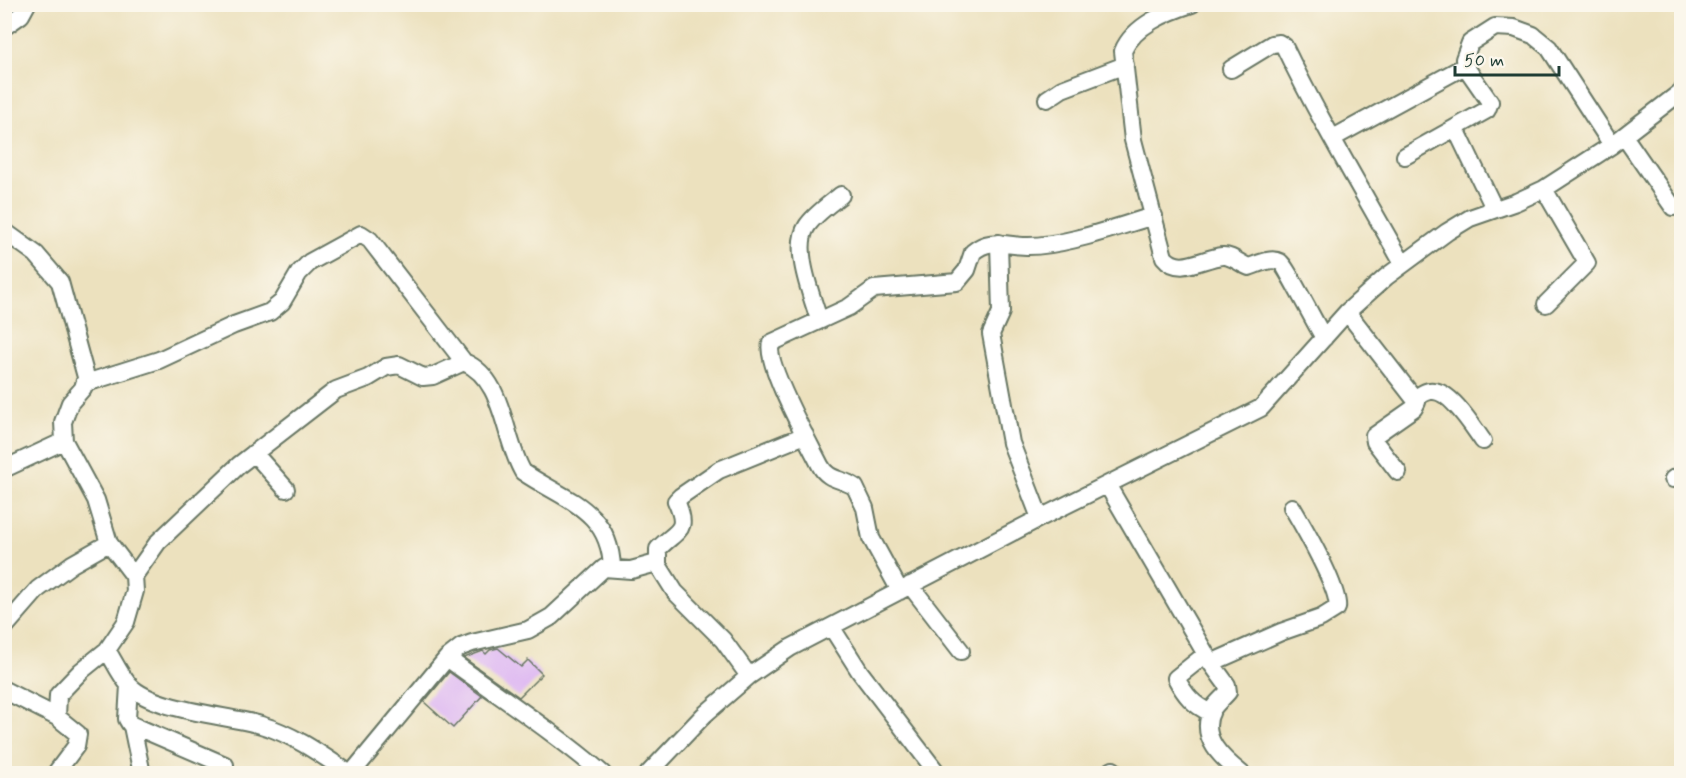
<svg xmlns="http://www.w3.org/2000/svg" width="1686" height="778" font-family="Mynerve,sans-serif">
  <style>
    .building { fill: #dab0f3 }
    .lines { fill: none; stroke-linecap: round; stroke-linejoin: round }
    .street-casing { stroke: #677664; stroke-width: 20 }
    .street { stroke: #fff; stroke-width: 16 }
  </style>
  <rect width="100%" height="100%" fill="#fbf7ec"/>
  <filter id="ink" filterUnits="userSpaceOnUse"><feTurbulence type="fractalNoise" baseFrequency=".0167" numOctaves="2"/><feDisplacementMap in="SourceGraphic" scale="12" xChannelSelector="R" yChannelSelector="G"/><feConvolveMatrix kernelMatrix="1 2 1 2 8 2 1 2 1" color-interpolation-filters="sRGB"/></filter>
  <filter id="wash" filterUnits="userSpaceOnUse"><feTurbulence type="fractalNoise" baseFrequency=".008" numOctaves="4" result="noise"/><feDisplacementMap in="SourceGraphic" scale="24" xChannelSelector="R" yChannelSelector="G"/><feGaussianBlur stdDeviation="1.35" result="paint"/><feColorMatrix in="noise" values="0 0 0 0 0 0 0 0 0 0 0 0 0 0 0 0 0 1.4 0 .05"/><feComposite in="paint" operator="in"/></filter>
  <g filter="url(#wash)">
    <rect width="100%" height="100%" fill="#ece1be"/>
    <g id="blocks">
      <path class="building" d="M498,648L521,667L528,660L542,674L519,697L464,658L483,651L486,654L490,650Z
        M449,672L482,696L453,728L424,702Z"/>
    </g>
  </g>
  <g filter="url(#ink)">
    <use href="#blocks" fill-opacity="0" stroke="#677664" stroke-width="1.5"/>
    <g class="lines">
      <defs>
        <path id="street" d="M1192,4C1167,12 1134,25 1123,51L1133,140L1164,257C1179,276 1202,258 1222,256C1232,255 1240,264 1249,267C1258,264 1271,257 1280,262C1285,264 1317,327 1324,338
          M4,27L21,15L27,4
          M1231,69L1272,44L1279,43L1284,46C1320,121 1363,192 1403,264
          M1047,99L1062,89L1125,65
          M1456,129L1494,208
          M1624,136L1673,207L1682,205
          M1333,138L1465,66
          M1405,156L1487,110L1490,102L1465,66L1464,59L1470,43L1495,27L1514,28L1533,35L1549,48L1612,145
          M1544,189L1587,263L1546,304
          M4,231L36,254L60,282L86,377L83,388L70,403L63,422L64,441L96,500L109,543L134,576L135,591L126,622L107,650L81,671L58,695L57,717L78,734L76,746L55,774
          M999,243L1001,312L991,334L1011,443L1040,518
          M1347,312L1417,402L1414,408L1374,436L1375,442L1398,472
          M819,320C812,296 792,248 807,226C815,214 830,204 841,195
          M86,383L159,360L234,325L270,312L282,302L299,273L310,262L361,234L370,240L464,362
          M1415,398C1421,395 1426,390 1433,391C1451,391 1473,427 1483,441
          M254,453L286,489
          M4,469L64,441
          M1673,479L1682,474
          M1108,486L1211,663L1227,685L1228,692C1223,698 1216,703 1212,710C1198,738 1223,759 1242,774
          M658,565V549C677,529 690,532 676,501L681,496L719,470L805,435
          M134,576L158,542L239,465L336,390L368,378L386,367L399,365L423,377L433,376L464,362C505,379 503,439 523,472C564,500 610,509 612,568
          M910,585L961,651
          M900,591L871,538L865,508L855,487C842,478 828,481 820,465C809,443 764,362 771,343L849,307L874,289L957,282L967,270L973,252C990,237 1006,246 1026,246C1063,247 1118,226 1154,216
          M4,628L38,589L72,564L109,543
          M832,628L860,672L938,774
          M107,650C114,661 120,675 129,685C153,711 228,715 261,725C293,734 322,755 350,774
          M1206,654L1176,678C1185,695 1193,705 1211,713
          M447,658C499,696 554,732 603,774
          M1211,663L1281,632L1321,618L1337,608C1341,591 1302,524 1292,507
          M129,685L127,719L130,724L225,765
          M4,690L57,717
          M132,726L142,774
          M351,774L447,658L461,647L472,643L528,630L551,617L604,568L631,570L653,564L658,565L675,592L723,640L749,676
          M648,774L704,715L749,676L790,648L1040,518L1261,408L1347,312L1386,277L1447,232L1470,218L1516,202L1544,189L1612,145L1682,91
          M1106,774L1113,770"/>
      </defs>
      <use href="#street" class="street-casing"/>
      <use href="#street" class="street"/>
    </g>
  </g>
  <rect width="1686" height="778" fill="none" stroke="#fbf7ec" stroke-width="24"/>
  <path d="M1455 66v9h104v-9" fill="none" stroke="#1f3d34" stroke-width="3"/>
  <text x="1464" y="66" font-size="18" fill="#1f3d34" stroke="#fbf7ec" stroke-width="4.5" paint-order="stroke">50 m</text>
</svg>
